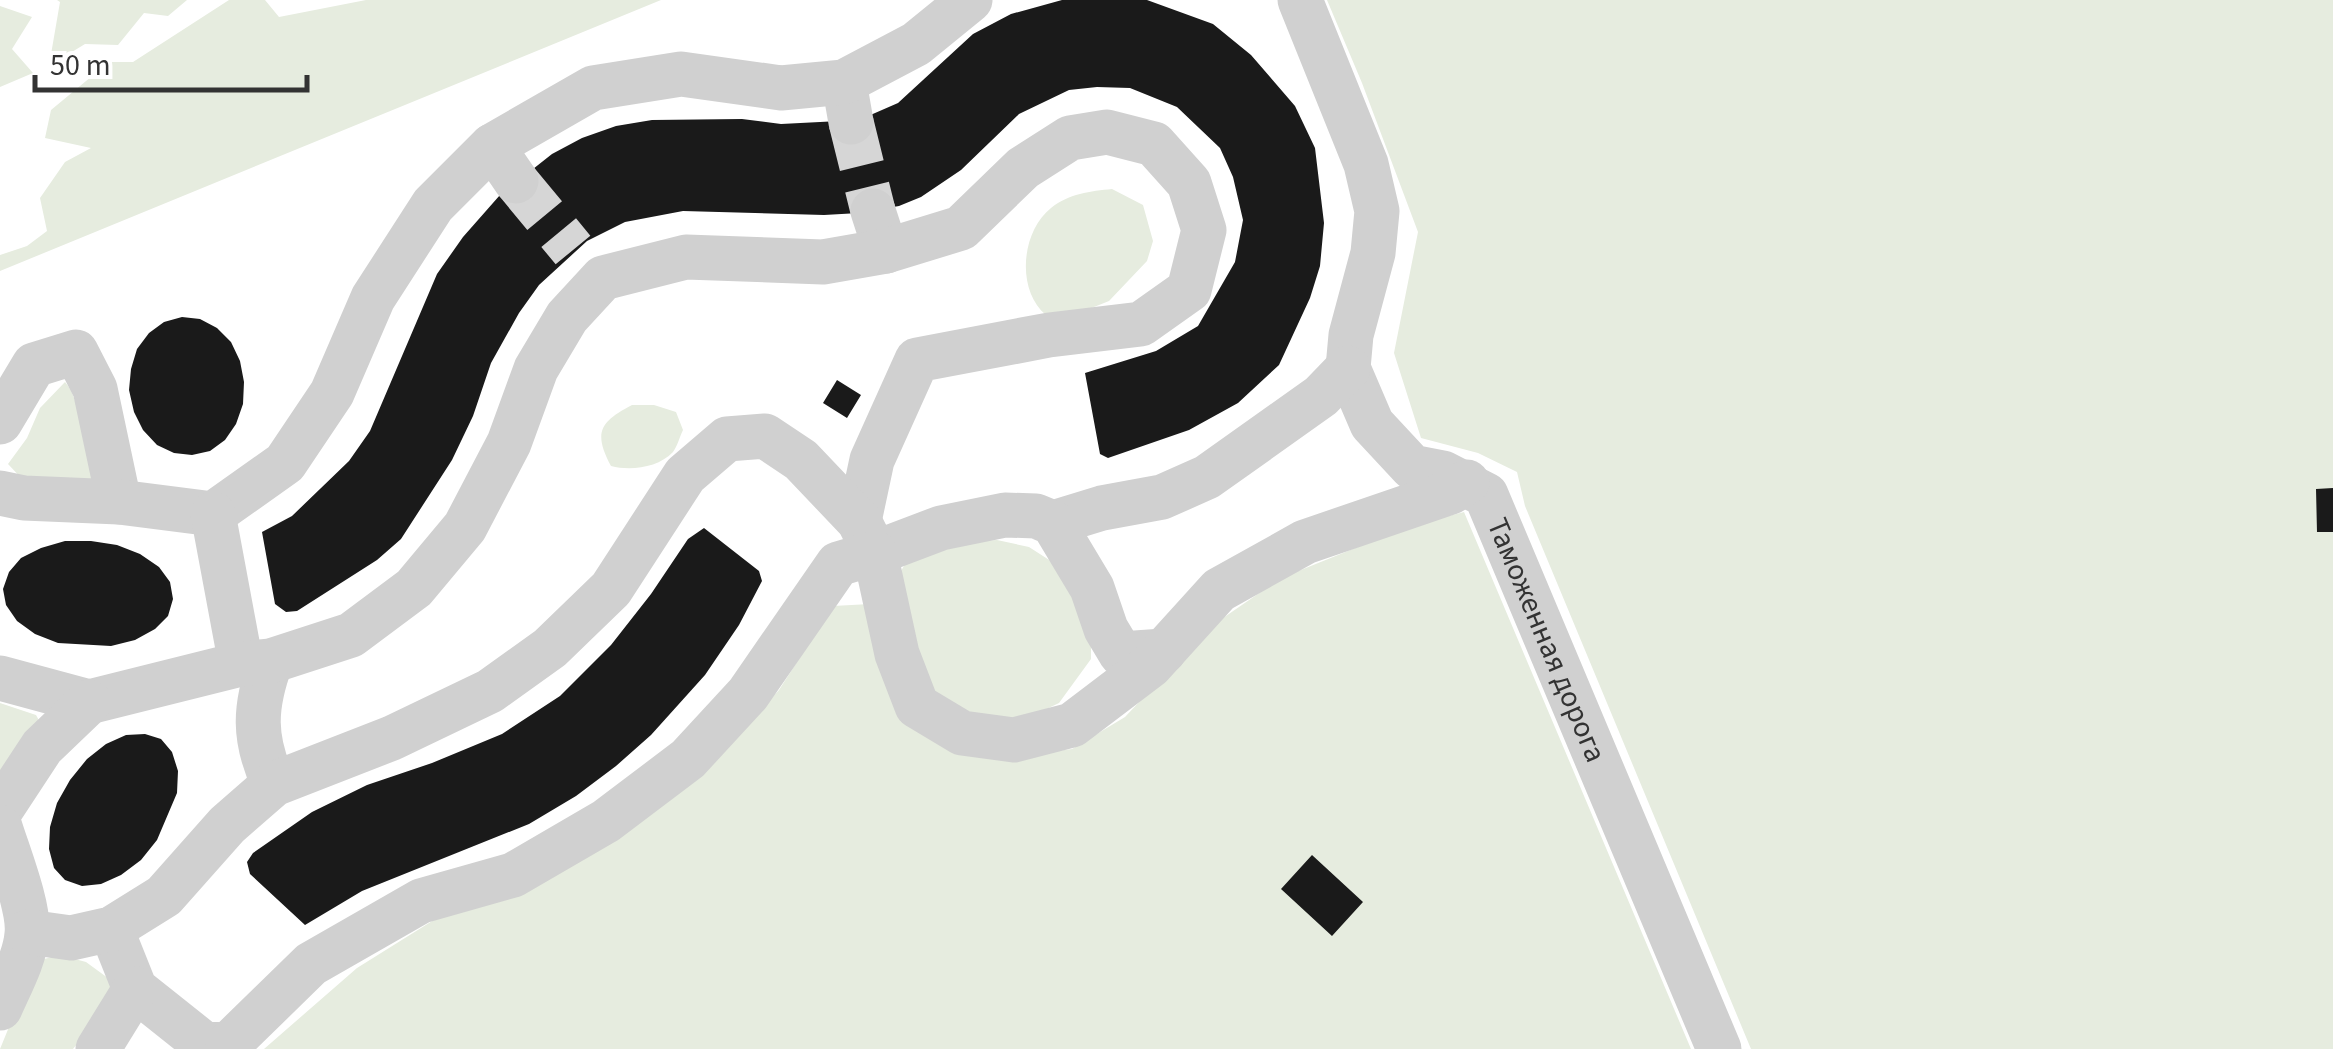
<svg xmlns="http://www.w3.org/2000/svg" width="2333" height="1049" font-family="'Source Sans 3',sans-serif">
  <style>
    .green { fill: #e6ecdf }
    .building { fill: #1a1a1a }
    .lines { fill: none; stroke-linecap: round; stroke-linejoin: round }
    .minor-tunnel { stroke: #d6d6d6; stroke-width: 45; stroke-dasharray: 45 22; stroke-linecap: butt }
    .minor { stroke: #d0d0d0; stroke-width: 45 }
    .labels { text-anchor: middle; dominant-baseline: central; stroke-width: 10; stroke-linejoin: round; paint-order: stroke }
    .street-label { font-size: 30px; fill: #333; stroke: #fff }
  </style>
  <rect width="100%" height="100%" fill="#fff"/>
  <path class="green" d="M57,0H187L168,16L144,13L118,45L85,44L49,66L60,2Z
    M229,0H265L279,17L366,0H661L0,271V255L27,246L47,231L40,198L65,162L91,148L45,138L51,110L109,62H133Z
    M1327,0H2333V1049H1751L1525,506L1517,472L1478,453L1421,438L1394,353L1418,232L1362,83Z
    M0,6L32,17L12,49L33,73L0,87Z
    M1112,189L1143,205L1153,241L1147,261L1109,301L1074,315H1046C1016,290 1021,232 1051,208C1068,194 1091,191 1112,189Z
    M65,382C82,400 81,449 96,476L82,487L24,481L8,464L27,438L40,408Z
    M632,405H654L676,412L683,430C680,436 677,447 673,452C658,468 630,471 611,466C593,432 600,422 632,405Z
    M1464,512L1691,1049H264L357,968L437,918L706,771L779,690L833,606L870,604L878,662L1008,757L1072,749L1125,717L1210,627L1281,578L1410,526Z
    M997,540L1029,547L1057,565L1091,626V659L1059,703L1036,714L983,723L928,699L901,571L909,557L957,542Z
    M0,703L36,715L41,724L0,778Z
    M60,955L86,962L112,981L105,1010L73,1049H0L36,961Z"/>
  <path class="building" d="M1147,0L1213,24L1251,55L1295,106L1315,148L1324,223L1320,266L1310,298L1279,365L1238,403L1189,430L1108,458L1100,454L1085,373L1156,351L1198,326L1235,262L1243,220L1233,177L1220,148L1177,107L1130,88L1097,87L1069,90L1019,114L961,170L921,197L899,206L859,213L824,215L683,211L625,222L587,241L539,285L519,313L491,363L473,416L452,460L401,539L377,560L297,611L286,612L275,604L262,532L292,516L349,461L370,431L437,274L463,237L500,195L552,154L582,138L616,126L652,120L742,119L781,124L859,120L898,103L973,34L1011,14L1062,0Z
    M182,317L200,319L217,328L231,342L240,361L244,382L243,404L236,424L225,440L210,451L192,455L174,453L157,445L143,430L134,412L129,390L131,369L137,349L149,333L164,322Z
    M837,380L861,395L847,418L823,403Z
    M2333,488V532H2317L2316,489Z
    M704,528L759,571L762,581L739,625L705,675L651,735L616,766L576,796L529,824L362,891L305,925L250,874L247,862L253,853L312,812L367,785L432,763L502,734L560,696L611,645L651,594L688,539Z
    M65,541H91L117,545L140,554L159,567L170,582L173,599L168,616L155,629L135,640L111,646L58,643L35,634L17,621L6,605L3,589L9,572L21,558L41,548Z
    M145,734L161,739L172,752L178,771L177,793L157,840L141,860L121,875L101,884L82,886L65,880L54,868L49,849L50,827L57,803L70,780L87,759L106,744L126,735Z
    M1312,855L1363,902L1332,936L1281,889Z"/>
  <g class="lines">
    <path class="minor-tunnel" d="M851,122L873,211
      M516,181L573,250"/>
    <g class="minor">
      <path id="s1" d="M1300,0L1366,164L1377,211L1373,253L1351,335L1348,368L1372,424L1412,467L1443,473L1486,495L1719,1049"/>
      <path d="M844,82L851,122"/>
      <path d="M492,146L516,181"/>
      <path d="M873,211L886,251"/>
      <path d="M0,422L34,365L76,352L95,389L119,502"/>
      <path d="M0,493L24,498L119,502L213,514L285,463L332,393L373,298L433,205L492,146L593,88L681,74L781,88L844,82L916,44L970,0"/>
      <path d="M213,514L241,664"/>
      <path d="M1053,523L1102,508L1162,497L1207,477L1321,396L1348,368"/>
      <path d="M271,661C254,707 253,739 274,784"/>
      <path d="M0,678L89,702L241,664L271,661L351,635L414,588L465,527L509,443L536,369L567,317L603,278L686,257L823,262L886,251L961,228L1023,168L1070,138L1107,132L1154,144L1189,183L1204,230L1189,290L1141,324L1049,335L917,360L872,460L859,521"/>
      <path d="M0,811L42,747L89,702"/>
      <path d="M0,827C8,853 30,908 27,934C25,958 10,985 0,1008"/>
      <path d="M111,929L135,989L204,1044L228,1045"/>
      <path d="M28,932L71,938L111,929L164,896L227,825L274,784L392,738L490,691L550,648L611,589L685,475L727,439L765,436L801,460L859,521L875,553L941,528L1005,515L1036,516L1053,523L1092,588L1106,629L1121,654L1164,651"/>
      <path d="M98,1049L135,989"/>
      <path d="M229,1049L228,1045L311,964L421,901L513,875L606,821L688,759L748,694L838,564L875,553L897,654L917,706L962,733L1014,740L1072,725L1151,665L1219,590L1305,542L1451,492L1467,482"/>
    </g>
  </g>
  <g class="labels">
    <g class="street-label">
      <text stroke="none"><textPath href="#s1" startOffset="742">Таможенная дорога</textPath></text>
    </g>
  </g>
  <path d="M35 75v15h272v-15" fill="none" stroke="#333333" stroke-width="5"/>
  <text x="50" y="75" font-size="30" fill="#333333" stroke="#ffffff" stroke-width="8" paint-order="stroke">50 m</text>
</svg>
